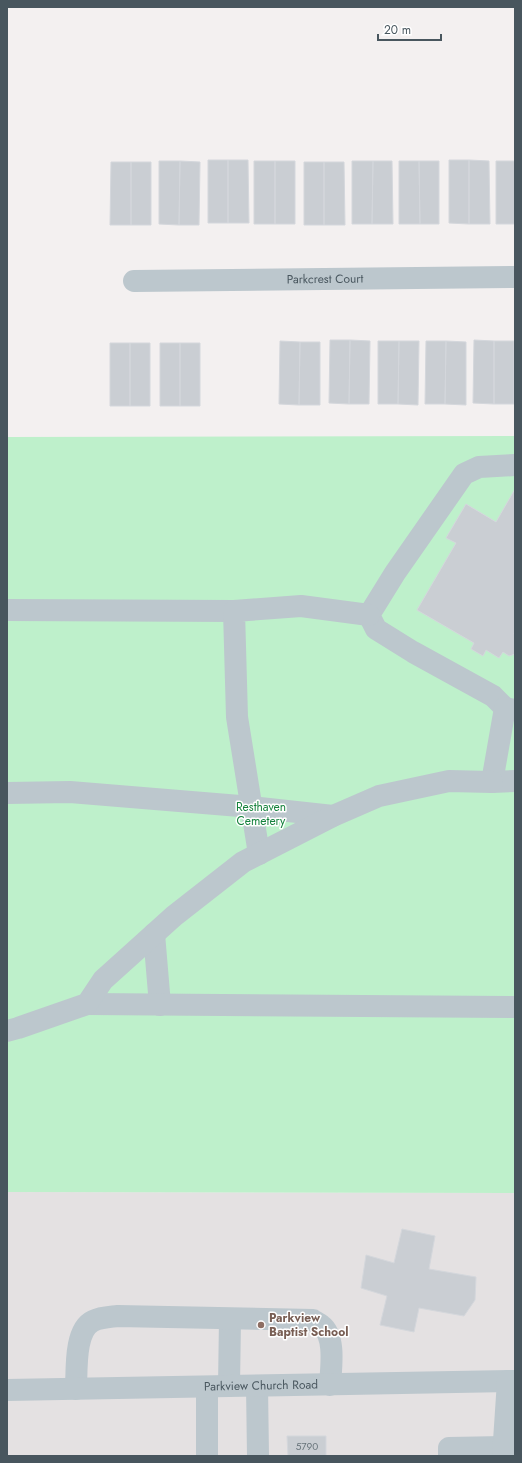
<svg xmlns="http://www.w3.org/2000/svg" width="522" height="1463" font-family="Jost,sans-serif">
  <style>
    .education { fill: #e4e1e2 }
    .green { fill: #bef0cb }
    .building { fill: #caced3; stroke: #d4d7dc }
    .lines { fill: none; stroke-linecap: round; stroke-linejoin: round }
    .minor { stroke: #bcc7cd; stroke-width: 22 }
    .education-dot { fill: #8d6e63; stroke: #fff; stroke-width: 1.5 }
    .labels { text-anchor: middle; dominant-baseline: central; stroke-width: 3; stroke-linejoin: round; paint-order: stroke }
    .number-label { font-size: 10px; fill: #68747b }
    .street-label { font-size: 12px; fill: #48565e; stroke: #fff }
    .park-label { font-size: 12px; fill: #16823d; stroke: #fff }
    .education-label { font-size: 12px; font-weight: bold; fill: #785e54; stroke: #fff; text-anchor: start }
  </style>
  <rect width="100%" height="100%" fill="#f3f0f0"/>
  <path class="education" d="M7,1192L515,1193V1456H7Z"/>
  <path class="green" d="M515,436V1193L7,1192V437Z"/>
  <path class="building" d="M208,160H228V223H208Z
    M228,160H248L249,223H228Z
    M449,160H469V224L449,223Z
    M469,160L489,161L490,224H469Z
    M159,161H180L179,225L159,224Z
    M180,161L200,162L199,225H179Z
    M254,161H275V224H254Z
    M275,161H295V224H275Z
    M352,161H373L372,224H352Z
    M373,161H392L393,224H372Z
    M399,161H419L420,224H399Z
    M419,161H439V224H420Z
    M496,161H515V224H496Z
    M111,162H131V225H110Z
    M131,162H151V225H131Z
    M304,162H324V225H304Z
    M324,162H344L345,225H324Z
    M330,340H350L349,404L329,403Z
    M350,340L370,341L369,404H349Z
    M474,340L494,341V404L473,403Z
    M280,341L300,342L299,405L279,404Z
    M378,341H399L398,404H378Z
    M399,341H419L418,405L398,404Z
    M426,341H446L445,404H425Z
    M446,341L466,342V405L445,404Z
    M494,341H514V404H494Z
    M300,342H320V405H299Z
    M110,343H130V406H110Z
    M130,343H150V406H130Z
    M160,343H180V406H160Z
    M180,343H200V406H180Z
    M515,489V631L514,634L515,635V654L509,656L503,652L499,658L486,650L483,656L471,649L474,643L417,610L456,543L446,538L466,504L496,522Z
    M402,1229L435,1236L429,1269L476,1277L475,1300L464,1316L419,1308L414,1332L380,1325L387,1296L361,1288L366,1255L394,1263Z
    M287,1436H326V1456H288Z"/>
  <g class="lines">
    <g class="minor">
      <path id="s1" d="M134,281L515,277"/>
      <path d="M7,610L234,611"/>
      <path d="M505,708L493,696L413,652L376,629L369,615L395,573L464,474L479,467L515,465"/>
      <path d="M515,710L505,708L492,782L515,781"/>
      <path d="M7,793L70,792L252,807L333,816"/>
      <path d="M259,854L237,717L234,611L301,606L369,615"/>
      <path d="M154,934L160,1005"/>
      <path d="M87,1004L515,1007"/>
      <path d="M7,1031L18,1028L87,1004L103,980L174,916L243,862L333,816L379,796L449,781L492,782"/>
      <path d="M229,1386L230,1319"/>
      <path d="M257,1386L258,1456"/>
      <path d="M207,1387V1456"/>
      <path d="M76,1389C77,1371 74,1330 93,1321C101,1317 110,1317 118,1316L313,1320C315,1322 319,1323 321,1325C336,1336 331,1368 330,1385"/>
      <path id="s2" d="M7,1390L515,1381"/>
      <path d="M449,1456V1448L504,1447"/>
      <path d="M503,1456L508,1381"/>
    </g>
  </g>
  <circle class="education-dot" cx="261" cy="1325" r="4"/>
  <g class="labels">
    <g class="number-label">
      <text x="307" y="1446">5790</text>
    </g>
    <g class="street-label">
      <text stroke="none"><textPath href="#s1" startOffset="191">Parkcrest Court</textPath></text>
      <text stroke="none"><textPath href="#s2" startOffset="254">Parkview Church Road</textPath></text>
    </g>
    <g class="park-label">
      <text x="261" y="807">Resthaven<tspan x="261" dy="14">Cemetery</tspan></text>
    </g>
    <g class="education-label">
      <text x="269" y="1318">Parkview<tspan x="269" dy="14">Baptist School</tspan></text>
    </g>
  </g>
  <rect width="522" height="1463" fill="none" stroke="#48565e" stroke-width="16"/>
  <path d="M378 34v6h63v-6" fill="none" stroke="#48565e" stroke-width="2"/>
  <text x="384" y="34" font-size="12" fill="#48565e" stroke="#ffffff" stroke-width="3" paint-order="stroke">20 m</text>
</svg>
